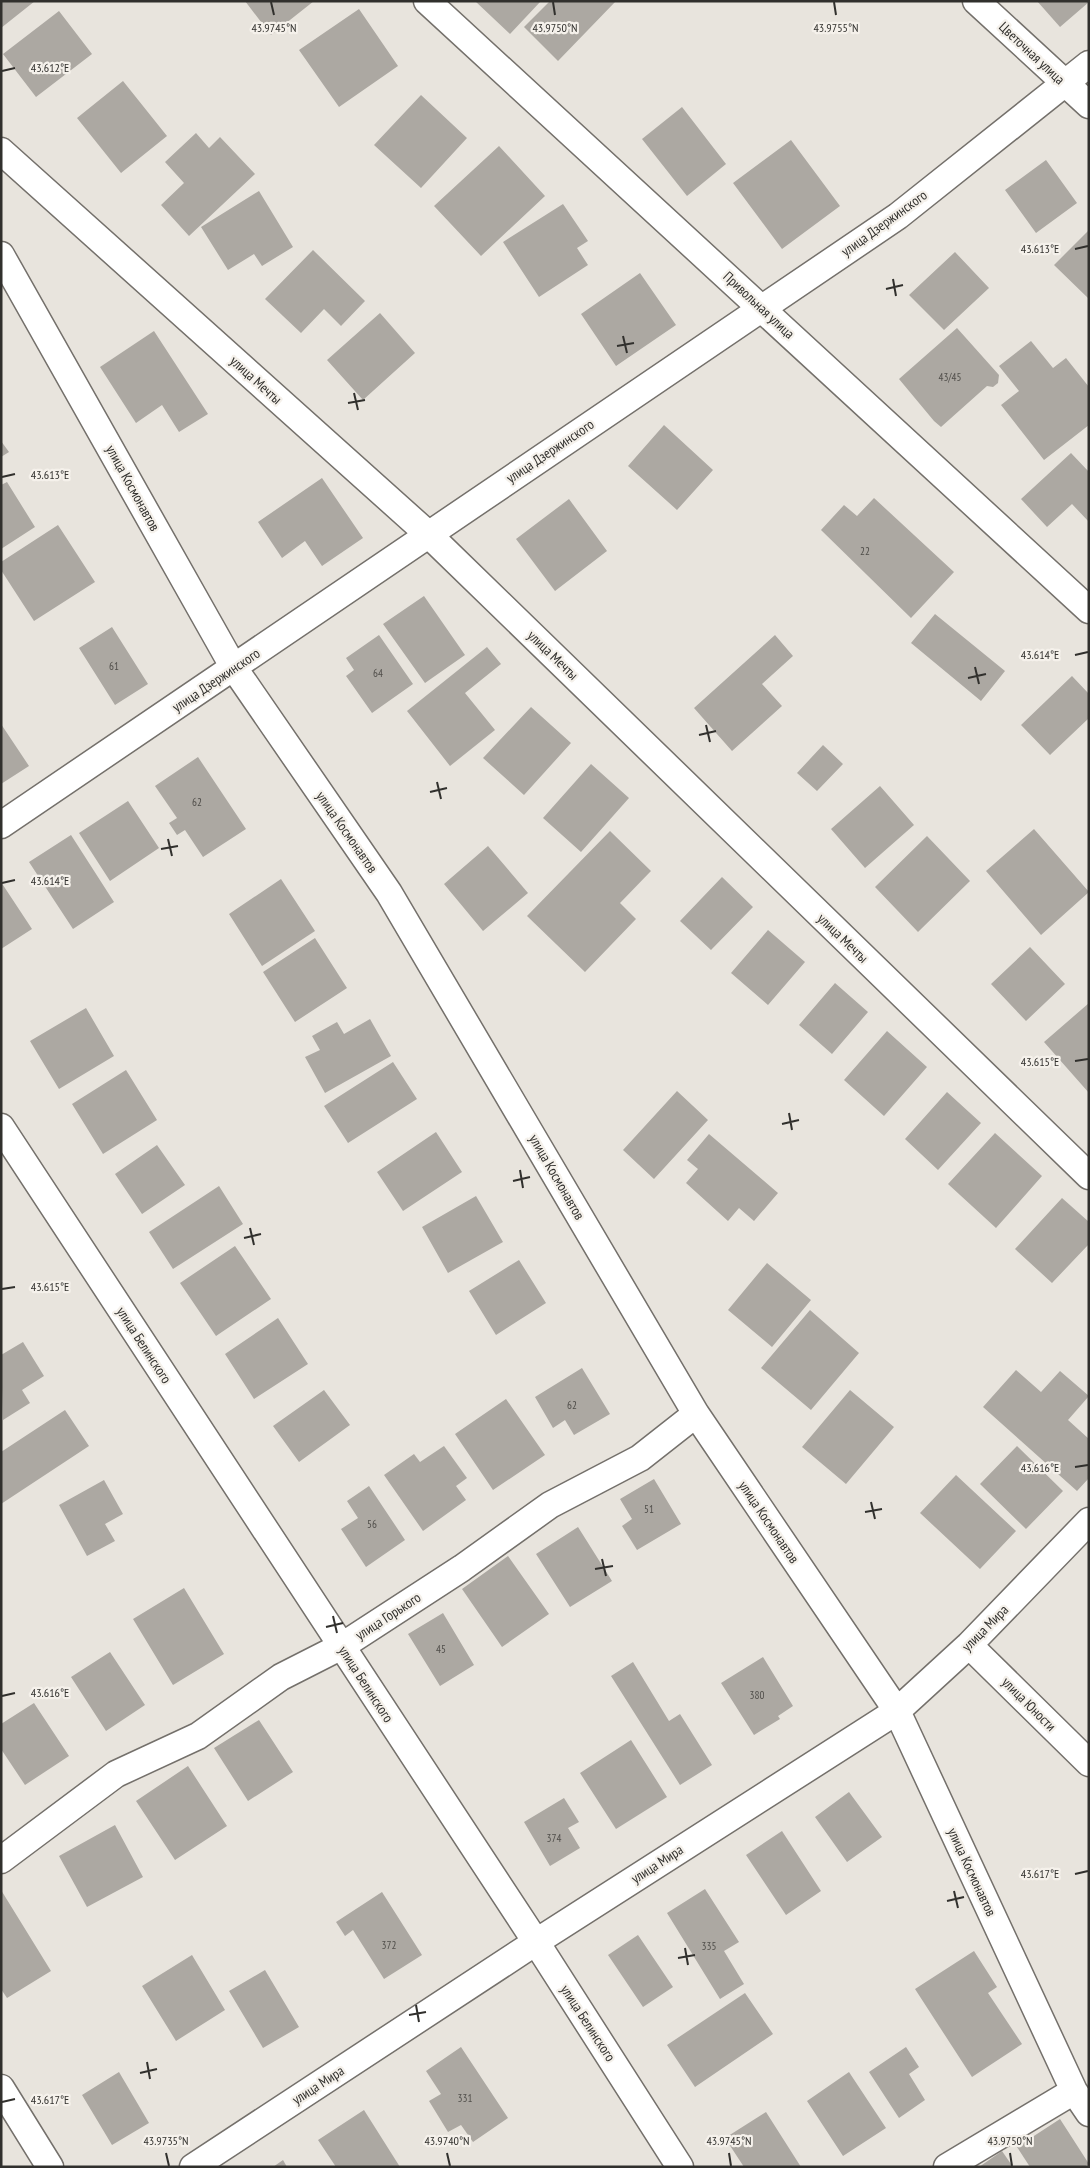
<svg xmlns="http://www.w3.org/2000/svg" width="1090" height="2168" font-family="'PT Sans Narrow',sans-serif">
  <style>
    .building { fill: #aca8a2 }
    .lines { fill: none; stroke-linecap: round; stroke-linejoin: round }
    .street-casing { stroke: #74706b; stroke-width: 29 }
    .street { stroke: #fff; stroke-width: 26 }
    .ticks { fill: none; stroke: #31302d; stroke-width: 2 }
    .labels { text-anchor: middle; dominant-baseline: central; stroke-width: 4.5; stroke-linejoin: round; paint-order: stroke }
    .number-label { font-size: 11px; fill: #504e4a }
    .street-label { font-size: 14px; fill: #31302d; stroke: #f5f1eb }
    .ticks-label { font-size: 12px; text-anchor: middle; fill: #31302d; stroke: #f5f1eb; stroke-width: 4.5; stroke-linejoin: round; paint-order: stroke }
  </style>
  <rect width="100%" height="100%" fill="#e8e4dd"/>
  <path class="building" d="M1,1H35L1,28Z
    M245,1H314L271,35Z
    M475,1H541L510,34Z
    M550,1H616L558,61L524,27Z
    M1037,1H1089V2L1060,27Z
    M359,9L398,66L339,107L299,50Z
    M59,11L92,54L36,97L3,54Z
    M123,81L167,136L121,173L77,118Z
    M421,95L467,138L421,188L374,145Z
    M682,107L726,164L687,196L642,139Z
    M196,133L209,148L220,137L255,174L189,236L161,205L184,183L165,162Z
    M791,140L840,206L782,249L733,183Z
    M499,146L545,196L481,256L434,206Z
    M1046,160L1077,203L1036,233L1005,190Z
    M259,191L293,247L262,266L254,254L228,270L201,227Z
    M563,204L588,241L577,248L588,265L539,297L503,242Z
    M1089,230V299L1054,265Z
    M313,250L365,301L341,326L324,309L301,333L265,299Z
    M955,252L989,288L944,330L909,295Z
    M640,273L676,325L616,366L581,314Z
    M380,313L415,353L363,400L327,360Z
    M957,328L999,375L998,383L993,387L987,386L941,427L934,421L899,379Z
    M154,331L208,414L179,432L162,405L136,423L100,367Z
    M1031,341L1053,368L1066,358L1089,387V425L1044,460L1001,405L1019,391L999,366Z
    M664,425L713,470L677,510L628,466Z
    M1,441L9,452L1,457Z
    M1071,453L1089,472V522L1072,504L1047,527L1021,499Z
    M322,478L363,538L322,566L305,541L282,558L258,522Z
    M7,482L35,527L1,549V485Z
    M874,498L954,572L911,618L821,530L844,505L857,516Z
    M569,499L607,551L555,591L516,539Z
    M58,525L95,582L34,621L1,570V562Z
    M424,596L465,655L425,683L383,624Z
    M935,614L1005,671L981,701L911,643Z
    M112,627L148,684L115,705L79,648Z
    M379,635L413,684L372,713L346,676L354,670L346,658Z
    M775,635L793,656L762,684L782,706L732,751L694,708Z
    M487,647L501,664L465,693L495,730L450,766L407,711Z
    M1072,676L1089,694V718L1050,755L1021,725Z
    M531,707L571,743L524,795L483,758Z
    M1,724L29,766L1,784Z
    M823,745L843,764L817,791L797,773Z
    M198,757L246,829L203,857L185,830L177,835L169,823L177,818L155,786Z
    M591,764L629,798L581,852L543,818Z
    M880,786L914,825L865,868L831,829Z
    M128,801L159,848L110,881L79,833Z
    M1034,829L1089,892L1041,935L986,871Z
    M610,831L651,871L620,903L636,919L585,972L527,916Z
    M71,835L114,902L73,929L29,862Z
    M927,836L970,881L918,932L875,887Z
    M488,846L528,893L483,931L444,884Z
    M722,877L753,907L711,950L680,921Z
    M281,879L315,931L262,966L229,914Z
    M1,882L32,929L1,949Z
    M768,930L805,962L768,1005L731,973Z
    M315,938L347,988L295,1022L263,972Z
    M1030,947L1065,984L1026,1021L991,984Z
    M835,983L868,1012L832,1054L799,1025Z
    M1089,1003V1093L1044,1042Z
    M86,1008L114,1056L59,1089L30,1041Z
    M370,1019L391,1056L325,1093L305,1057L320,1050L312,1036L337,1022L344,1034Z
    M887,1031L927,1067L884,1116L844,1080Z
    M393,1062L417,1099L348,1143L324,1106Z
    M126,1070L157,1120L103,1154L72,1104Z
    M677,1091L708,1120L654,1179L623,1150Z
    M947,1092L981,1123L938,1170L905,1139Z
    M436,1132L462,1172L403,1211L377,1172Z
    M995,1133L1042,1176L996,1228L948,1184Z
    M709,1134L778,1193L754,1221L739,1208L728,1221L686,1183L698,1169L687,1160Z
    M157,1145L185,1185L142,1214L115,1174Z
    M219,1186L243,1224L173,1269L149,1232Z
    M476,1196L503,1242L448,1273L422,1227Z
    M1062,1198L1089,1222V1244L1052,1283L1015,1249Z
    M235,1246L271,1299L216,1336L180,1283Z
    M519,1260L546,1303L496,1335L469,1291Z
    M767,1263L811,1300L772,1347L728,1310Z
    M810,1310L859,1353L811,1410L761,1368Z
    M278,1318L308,1364L254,1399L225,1354Z
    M23,1342L44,1376L22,1390L30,1403L3,1420L1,1355Z
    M582,1368L610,1414L574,1435L565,1420L553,1428L535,1397Z
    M1016,1370L1041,1392L1060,1371L1089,1396L1068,1420L1089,1439V1478L1077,1491L983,1407Z
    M324,1390L350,1425L299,1462L273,1426Z
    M850,1390L894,1427L846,1484L802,1447Z
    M506,1399L545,1455L493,1490L455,1434Z
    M65,1410L89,1446L1,1504V1452Z
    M444,1446L467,1478L456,1486L466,1500L423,1531L384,1475L414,1454L420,1462Z
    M1017,1446L1063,1491L1026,1529L980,1484Z
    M956,1475L1016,1531L980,1569L920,1513Z
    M654,1479L681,1524L637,1550L622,1526L632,1519L620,1499Z
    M104,1480L123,1514L105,1524L115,1541L87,1556L59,1505Z
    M369,1486L405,1540L366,1567L341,1529L358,1518L347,1501Z
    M578,1527L612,1581L570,1607L536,1554Z
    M508,1556L549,1614L502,1647L462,1589Z
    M184,1588L224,1654L173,1685L133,1619Z
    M443,1613L474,1665L440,1686L408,1634Z
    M110,1652L145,1705L106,1731L71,1677Z
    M763,1657L793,1706L778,1716L780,1719L754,1735L721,1683Z
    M633,1662L669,1721L680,1714L712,1765L680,1785L611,1676Z
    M34,1703L69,1756L25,1785L1,1749V1724Z
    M259,1720L293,1772L248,1801L214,1748Z
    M631,1740L667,1797L616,1829L580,1773Z
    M188,1766L227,1826L175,1860L136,1801Z
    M849,1792L882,1837L847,1862L815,1817Z
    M564,1798L579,1822L568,1828L580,1848L550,1866L524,1822Z
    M115,1825L143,1877L87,1907L59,1856Z
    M782,1831L821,1891L786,1915L746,1855Z
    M705,1889L739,1942L724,1951L744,1984L720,1999L667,1913Z
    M1,1890L51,1971L7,1998L1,1989Z
    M382,1892L422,1955L384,1979L353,1930L345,1936L336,1922Z
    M638,1935L673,1987L643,2007L608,1955Z
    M974,1951L997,1987L988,1993L1022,2044L972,2077L915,1989Z
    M192,1955L225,2010L176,2041L142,1986Z
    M265,1970L299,2027L263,2048L229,1991Z
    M745,1993L773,2034L695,2087L667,2045Z
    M461,2047L508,2118L473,2142L461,2125L448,2132L429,2101L441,2094L426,2071Z
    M906,2047L919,2067L909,2074L925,2100L899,2118L869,2072Z
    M119,2072L149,2123L112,2145L82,2095Z
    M849,2072L886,2128L843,2156L807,2101Z
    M364,2110L400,2167H336L318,2140Z
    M766,2112L801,2167H744L725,2138Z
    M1060,2119L1089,2164L1084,2167H1030L1017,2147Z
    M1002,2151L1013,2167H979Z
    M283,2160L287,2167H273Z"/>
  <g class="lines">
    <defs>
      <path id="street" d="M427,1L1089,610
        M976,1L1089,105
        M1,151L428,534L1089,1176
        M1,255L234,668L389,893L696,1414L897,1711L1074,2091L1089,2113
        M1,825L898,216L1089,64
        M1,1127L536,1942L680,2167
        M969,1645L1089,1763
        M1,1860L116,1774L198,1736L281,1677L342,1646L462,1568L550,1505L640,1458L696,1414
        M1,2088L50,2167
        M193,2167L536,1942L897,1711L969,1645L1089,1521
        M947,2167L1074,2091"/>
    </defs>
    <use href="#street" class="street-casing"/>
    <use href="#street" class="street"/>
  </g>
  <path class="ticks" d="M271,2L274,15M553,2L555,15M834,2L836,15M2,71L15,68M1075,249L1088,246M893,279L896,296M886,289L903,285M623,336L627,353M617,346L634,343M354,393L358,410M348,403L365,400M2,477L15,474M1075,655L1088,652M975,667L979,684M968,678L986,674M706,725L710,742M699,735L716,731M437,782L441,799M430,792L447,788M168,839L172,856M161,849L178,846M2,883L15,880M1075,1061L1088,1059M789,1113L792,1130M782,1124L799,1120M520,1170L523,1188M513,1181L530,1177M250,1228L254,1245M244,1238L261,1234M2,1289L15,1287M1075,1467L1088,1465M871,1502L875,1519M865,1512L882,1509M602,1559L606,1576M595,1569L613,1566M333,1616L337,1633M326,1627L343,1623M2,1696L15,1693M1075,1874L1088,1871M954,1891L958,1908M947,1901L964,1897M685,1948L688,1965M678,1958L695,1955M416,2005L419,2022M409,2015L426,2012M147,2062L150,2079M140,2073L157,2069M2,2102L15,2099M166,2153L169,2166M447,2153L450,2166M729,2153L731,2166M1010,2153L1012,2166"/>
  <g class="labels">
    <g class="number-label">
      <text x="950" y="377">43/45</text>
      <text x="865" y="551">22</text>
      <text x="114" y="666">61</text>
      <text x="378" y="673">64</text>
      <text x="197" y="802">62</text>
      <text x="572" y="1405">62</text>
      <text x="649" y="1509">51</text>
      <text x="372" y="1524">56</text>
      <text x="441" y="1649">45</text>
      <text x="757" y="1695">380</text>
      <text x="554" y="1838">374</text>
      <text x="389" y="1945">372</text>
      <text x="709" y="1946">335</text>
      <text x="465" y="2098">331</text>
    </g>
    <g class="street-label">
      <text transform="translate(1032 53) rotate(43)">Цветочная улица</text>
      <text transform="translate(884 223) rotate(-36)">улица Дзержинского</text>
      <text transform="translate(759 305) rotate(43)">Привольная улица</text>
      <text transform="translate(256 380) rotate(42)">улица Мечты</text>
      <text transform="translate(550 451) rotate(-34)">улица Дзержинского</text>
      <text transform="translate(133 488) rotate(61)">улица Космонавтов</text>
      <text transform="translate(553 655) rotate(44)">улица Мечты</text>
      <text transform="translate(216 680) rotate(-34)">улица Дзержинского</text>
      <text transform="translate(347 832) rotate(55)">улица Космонавтов</text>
      <text transform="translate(843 938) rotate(44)">улица Мечты</text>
      <text transform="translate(557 1177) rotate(60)">улица Космонавтов</text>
      <text transform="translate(144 1345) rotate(57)">улица Белинского</text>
      <text transform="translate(769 1522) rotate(56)">улица Космонавтов</text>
      <text transform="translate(388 1616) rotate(-33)">улица Горького</text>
      <text transform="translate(985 1628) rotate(-45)">улица Мира</text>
      <text transform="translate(366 1684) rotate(57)">улица Белинского</text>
      <text transform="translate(1029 1704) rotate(45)">улица Юности</text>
      <text transform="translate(657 1864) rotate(-33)">улица Мира</text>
      <text transform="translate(972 1872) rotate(65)">улица Космонавтов</text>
      <text transform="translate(588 2023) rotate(57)">улица Белинского</text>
      <text transform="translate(318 2085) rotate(-33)">улица Мира</text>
    </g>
  </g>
  <g class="ticks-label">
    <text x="274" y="32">43.9745°N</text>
    <text x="555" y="32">43.9750°N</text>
    <text x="836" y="32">43.9755°N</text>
    <text x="50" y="72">43.612°E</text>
    <text x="1040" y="253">43.613°E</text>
    <text x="50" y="479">43.613°E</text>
    <text x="1040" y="659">43.614°E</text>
    <text x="50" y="885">43.614°E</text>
    <text x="1040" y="1066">43.615°E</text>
    <text x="50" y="1291">43.615°E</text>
    <text x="1040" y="1472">43.616°E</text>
    <text x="50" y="1697">43.616°E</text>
    <text x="1040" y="1878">43.617°E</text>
    <text x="50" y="2104">43.617°E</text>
    <text x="166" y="2145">43.9735°N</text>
    <text x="447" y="2145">43.9740°N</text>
    <text x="729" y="2145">43.9745°N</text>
    <text x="1010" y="2145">43.9750°N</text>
  </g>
  <rect width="1090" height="2168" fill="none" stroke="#31302d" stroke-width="5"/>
</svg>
